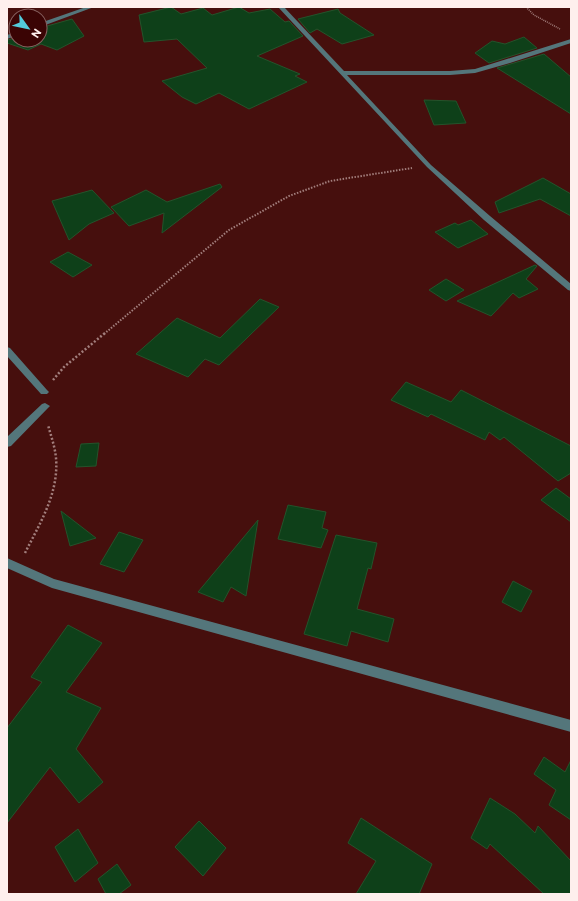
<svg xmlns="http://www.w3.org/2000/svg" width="578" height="901" font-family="Commissioner,sans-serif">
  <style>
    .building { fill: #0e4019; stroke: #24532b }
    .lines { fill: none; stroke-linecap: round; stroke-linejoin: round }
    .path-far2 { stroke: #a27e7c; stroke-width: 1.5; stroke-dasharray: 1 1; stroke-linecap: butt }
    .path-far1 { stroke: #a27e7c; stroke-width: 2; stroke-dasharray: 1.5 1.5; stroke-linecap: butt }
    .path { stroke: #a27e7c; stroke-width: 2.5; stroke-dasharray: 2 2; stroke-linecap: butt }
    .minor { fill: #54767b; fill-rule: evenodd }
  </style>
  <rect width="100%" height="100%" fill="#460f0d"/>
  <path class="building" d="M171,7L181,14L203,8L212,15L239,7L249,13L270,9L285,22L289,21L303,36L257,56L300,74L295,76L307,82L249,109L219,93L196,104L182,97L162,81L207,68L177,39L144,42L139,15Z
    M338,9L340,13L374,35L342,44L317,29L310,33L298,19Z
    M72,19L84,36L57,50L41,44L28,50L7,43V40L16,38V40H40V28Z
    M524,37L537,48L489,63L475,53L492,41L505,44Z
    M544,54L571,77V114L497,68Z
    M424,100L456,101L466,123L434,125Z
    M543,178L571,194V216L540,199L499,213L495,202Z
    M220,184L222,187L162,233L164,213L129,226L111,207L146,190L167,202Z
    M92,190L114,213L89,224L69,240L52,201Z
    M471,220L488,234L458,248L435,232L455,223L458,225Z
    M68,252L92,265L73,277L50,262Z
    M535,265L537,266L526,279L538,289L519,298L513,293L491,316L457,301Z
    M446,279L464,290L446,301L429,290Z
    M260,299L279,307L219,365L205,359L188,377L136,354L177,318L220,338Z
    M406,382L451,402L461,390L571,446V473L558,481L504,437L500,440L489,432L485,440L431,414L428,417L391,400Z
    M99,443L96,466L76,467L81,444Z
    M556,488L571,499V522L541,500Z
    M288,505L326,512L322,528L328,530L321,548L278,539Z
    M61,511L96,538L70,546Z
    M258,520L246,596L231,587L223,602L198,592Z
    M119,532L143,540L124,572L100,564Z
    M336,535L377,543L371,569L368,568L357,609L394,619L388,642L351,631L347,646L304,634Z
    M513,581L532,591L521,612L502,602Z
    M68,625L102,643L66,692L101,708L76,749L103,782L79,803L50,767L7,823V728L42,682L31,677Z
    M544,757L565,772L571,760V820L549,805L556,790L534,774Z
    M490,798L515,814L535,833L538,826L571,861V894H544L490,844L487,849L471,838Z
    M361,818L432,864L419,894H356L376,861L348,843Z
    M199,821L226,848L203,876L175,847Z
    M78,829L98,863L75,882L55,847Z
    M117,864L131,885L119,894H106L98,879Z"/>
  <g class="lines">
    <path class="path-far2" d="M526,7L534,15L560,29"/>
    <path class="path-far1" d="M104,334L229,230L289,196L330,181L412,168"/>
    <path class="path" d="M53,380L64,367L105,333
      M25,553C40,523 59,493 56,458C55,447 51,436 48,425"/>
    <path class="minor" d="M86,7H94L40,27V23Z
      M278,7H284L344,71H450L475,69L571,39V43L510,63L475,73L450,75H347L431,165L490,216L571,284V291L568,290L484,220L427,167Z
      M16,32V36L7,39V35Z
      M7,347L10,348L47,390L49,392L47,394H41L7,356Z
      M45,403L50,406L48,408L11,446L7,447V437L42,404Z
      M7,558L54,579L571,720V732L52,588L7,568Z"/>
  </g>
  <rect width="578" height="901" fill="none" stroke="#feefed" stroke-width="16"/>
  <g transform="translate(28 28) rotate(123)"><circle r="19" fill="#3a0404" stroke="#886261"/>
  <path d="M0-3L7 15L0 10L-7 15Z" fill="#53cbdb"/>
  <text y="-6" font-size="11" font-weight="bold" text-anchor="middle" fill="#feefed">N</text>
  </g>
</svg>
